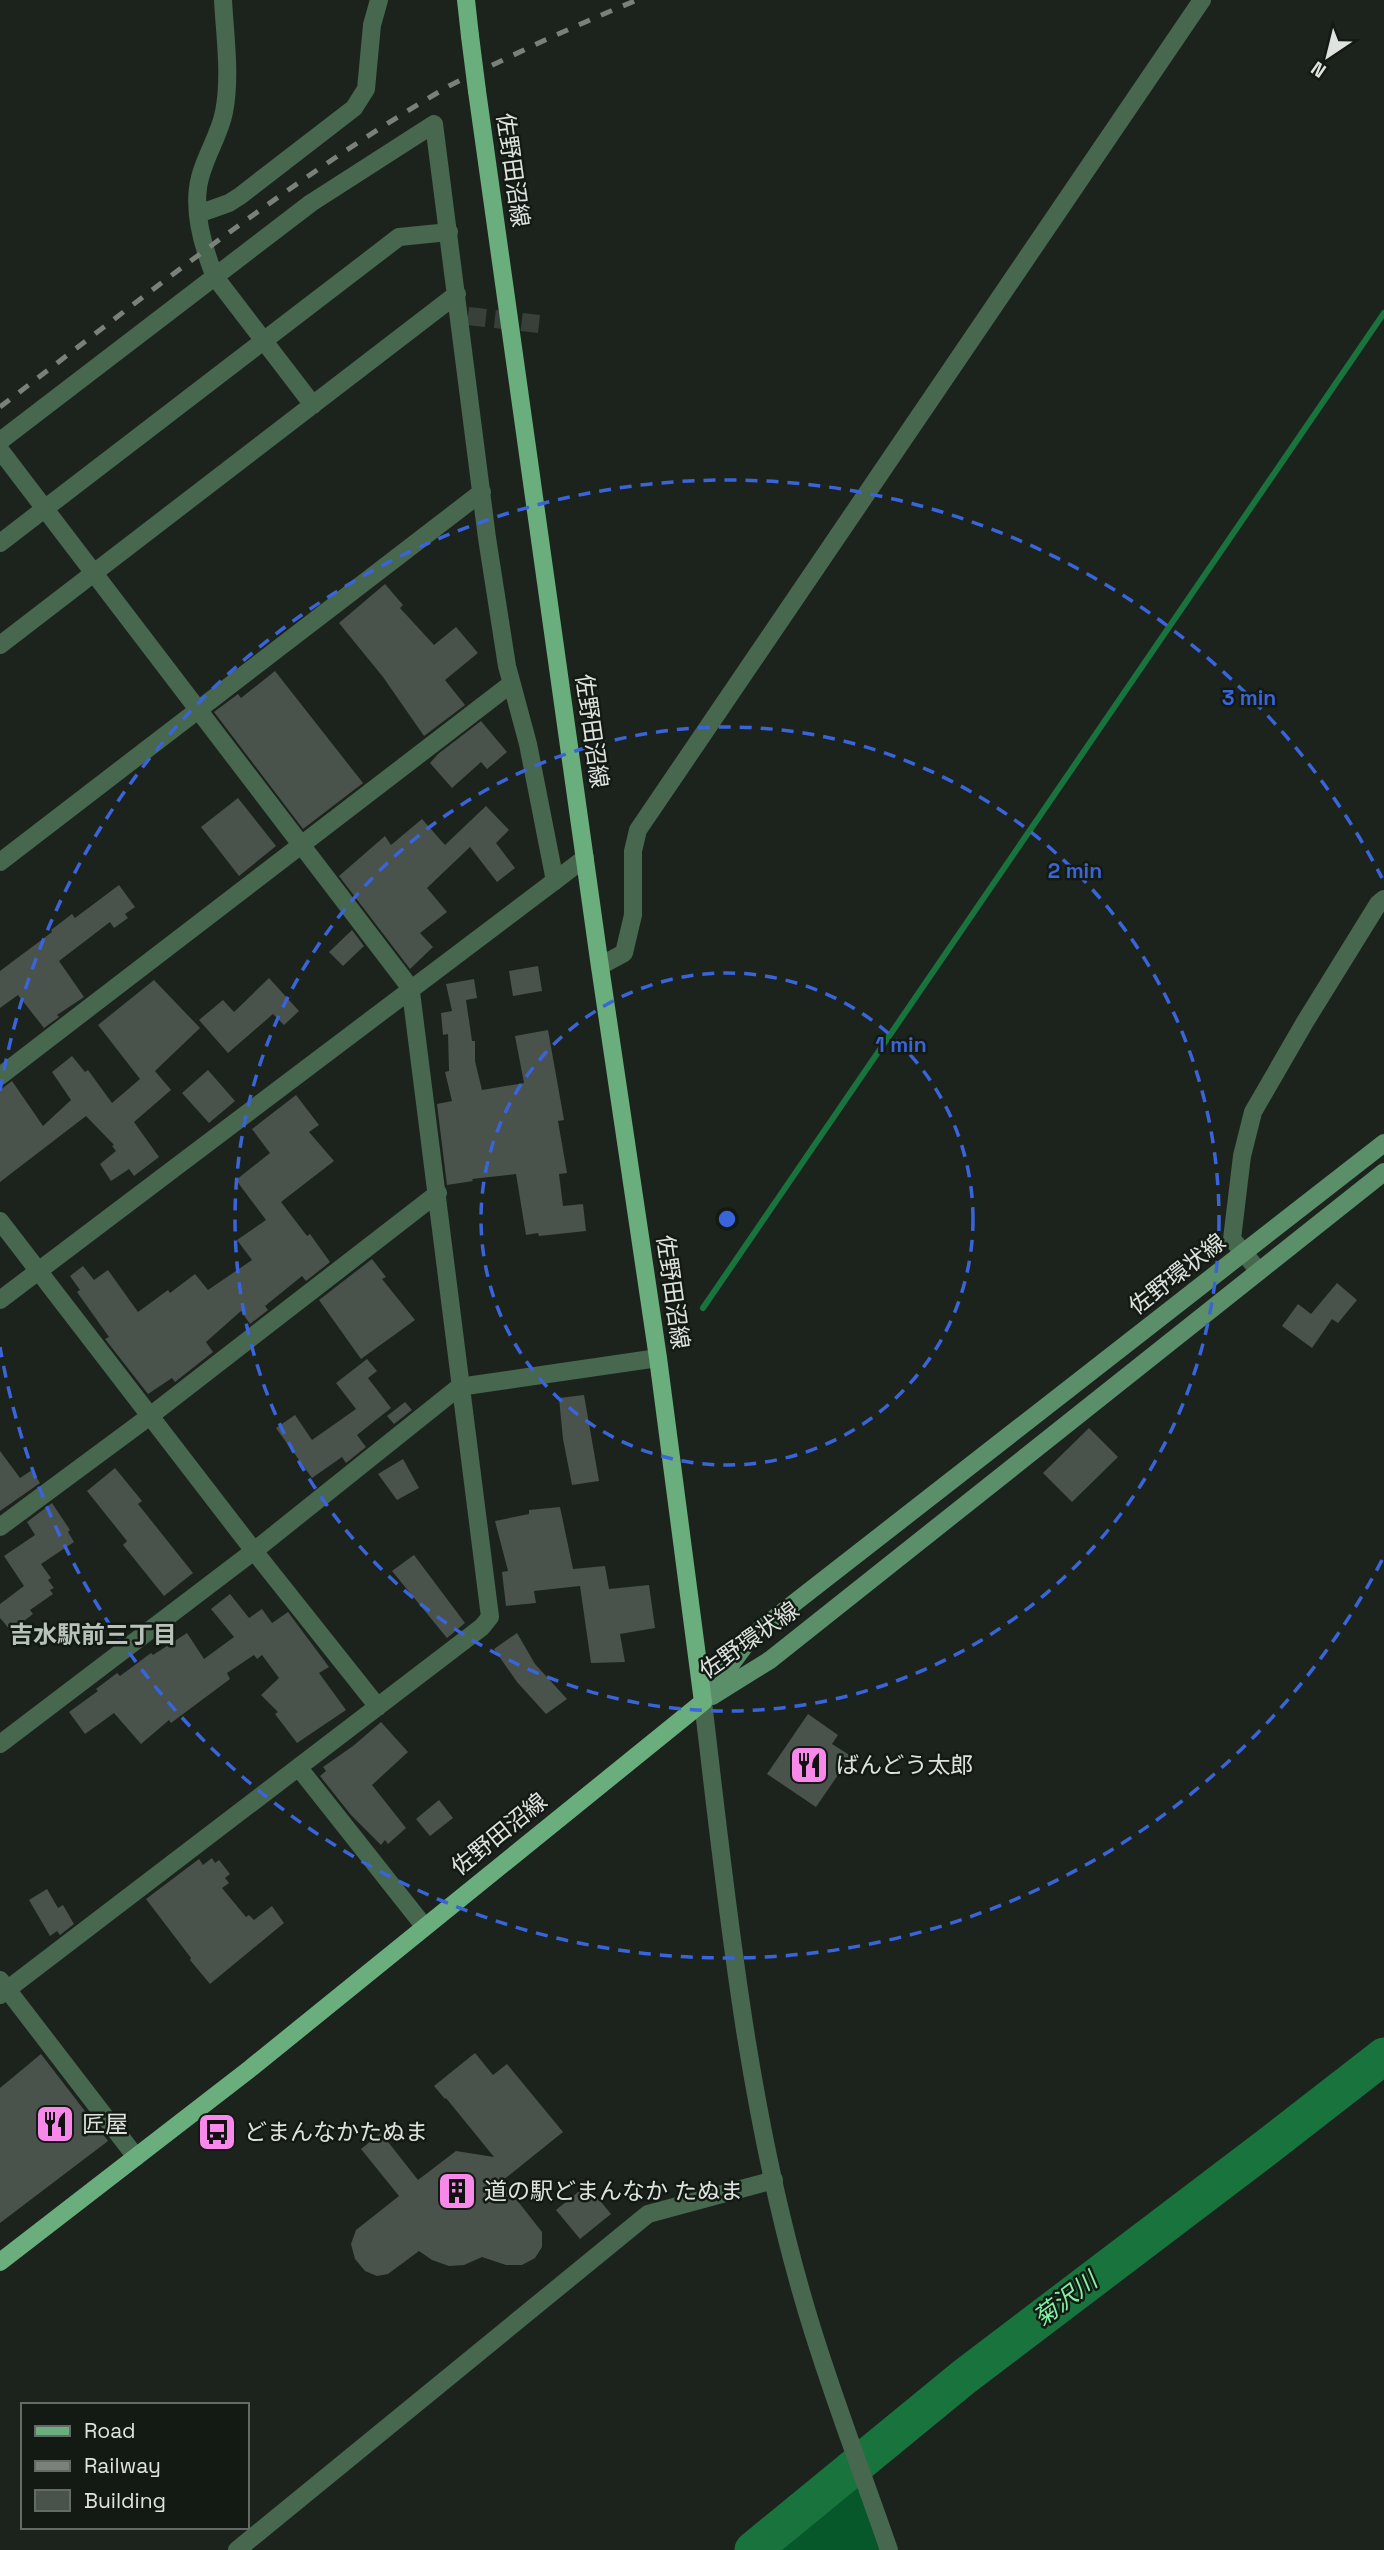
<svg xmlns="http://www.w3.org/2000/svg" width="1384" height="2550" font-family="'Space Grotesk','Noto Sans JP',sans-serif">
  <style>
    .green { fill: #06572a }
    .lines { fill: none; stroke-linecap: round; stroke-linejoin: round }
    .stream { stroke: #18733d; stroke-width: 6 }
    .river { stroke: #18733d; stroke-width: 37 }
    .building { fill: #49524b }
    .minor-tunnel { stroke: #39403a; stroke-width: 18; stroke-dasharray: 18 9; stroke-linecap: butt }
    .minor { stroke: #47674f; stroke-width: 18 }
    .tertiary { stroke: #47674f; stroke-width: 18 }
    .secondary { stroke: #5a8f69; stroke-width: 18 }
    .primary { stroke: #69ae7c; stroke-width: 18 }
    .rail { stroke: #7a817b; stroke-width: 5; stroke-dasharray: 12 12; stroke-linecap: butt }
    .primary-bridge { stroke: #69ae7c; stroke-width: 18 }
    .ring { fill: none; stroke: #3a64d9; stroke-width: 3.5; stroke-dasharray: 12 9 }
    .labels { text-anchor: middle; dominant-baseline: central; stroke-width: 5; stroke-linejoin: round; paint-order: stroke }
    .street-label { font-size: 23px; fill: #dee3df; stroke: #131a14 }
    .poi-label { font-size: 23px; fill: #dee3df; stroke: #131a14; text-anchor: start }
    .neighbourhood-label { font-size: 24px; font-weight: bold; fill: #b8c2ba; stroke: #131a14 }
    .water-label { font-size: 24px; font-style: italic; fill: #85f3a5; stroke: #131a14 }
    .centre { fill: #3a64d9; stroke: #131a14; stroke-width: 3.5 }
    .ring-label { font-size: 21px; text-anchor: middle; font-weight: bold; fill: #3a64d9; stroke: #131a14; stroke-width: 5; stroke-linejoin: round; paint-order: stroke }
  </style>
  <rect width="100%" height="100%" fill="#1c231d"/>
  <path class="green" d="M866,2482L889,2550H765Z"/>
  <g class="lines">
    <path class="stream" d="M703,1308L1384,313"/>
    <path class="river" d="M753,2550L964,2377L1267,2147L1384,2056"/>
  </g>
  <path class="building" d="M385,584L403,605L400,608L434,645L456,627L478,653L445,680L465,705L424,736L383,677L339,623Z
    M275,671L363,783L303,829L214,712L238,694L241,698Z
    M481,721L507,752L487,769L481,762L452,788L430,763L438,754Z
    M238,798L276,846L239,876L201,827Z
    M486,806L509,830L496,843L515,868L497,882L470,847L427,888L447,912L420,933L433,947L410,969L339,876L385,836L391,845L422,819L445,845Z
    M119,885L135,907L125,914L128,918L114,928L110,922L59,961L84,997L57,1015L59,1017L44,1028L18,995L0,1008V971L52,932L51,930L72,914L75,918Z
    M352,930L364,946L343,966L329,952Z
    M538,966L542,991L513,996L509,971Z
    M269,978L299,1011L284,1025L273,1014L228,1053L199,1020L223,1000L234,1012Z
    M474,979L477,998L466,1000L472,1041H475V1061L482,1090L524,1083L515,1036L548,1030L564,1120L558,1121L567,1173L559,1174L563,1206L583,1204L586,1231L539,1236L538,1233L526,1235L516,1174L472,1179L473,1181L447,1185L437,1104L452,1101L445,1072L449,1071L448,1034L443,1035L441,1013L452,1011L446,984Z
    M154,980L200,1028L155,1071L171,1090L134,1122L159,1157L134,1176L129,1169L111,1181L100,1164L116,1151L112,1146L114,1145L86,1116L0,1182V1090L12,1081L43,1126L71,1100L52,1072L72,1056L85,1072L88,1070L112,1103L140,1079L98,1025Z
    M208,1070L235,1101L209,1123L182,1093Z
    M296,1095L319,1125L309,1132L334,1161L281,1202L307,1236L310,1234L330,1262L306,1281L302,1276L265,1306L268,1310L250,1324L241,1311L206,1342L213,1352L175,1382L172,1378L148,1394L105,1339L109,1337L77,1292L80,1290L70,1276L83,1266L94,1280L108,1270L138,1312L168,1290L170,1293L195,1274L208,1290L252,1260L237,1240L266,1220L236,1180L270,1153L252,1129Z
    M372,1259L386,1277L382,1279L415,1320L361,1359L319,1300Z
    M1337,1283L1357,1300L1338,1323L1332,1319L1312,1348L1282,1326L1298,1304L1311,1314Z
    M367,1359L377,1371L368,1378L391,1408L357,1435L366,1447L346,1463L342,1457L312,1478L276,1428L295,1415L312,1440L356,1409L336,1383Z
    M584,1395L599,1481L572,1485L563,1439L559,1398Z
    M405,1402L412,1410L394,1424L387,1416Z
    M1089,1428L1118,1457L1072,1502L1043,1473Z
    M0,1451L20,1478L32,1470L40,1483L0,1511Z
    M403,1459L419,1488L397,1500L378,1474Z
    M115,1468L142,1501L138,1504L193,1573L164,1596L123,1545L127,1541L87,1491Z
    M52,1503L70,1530L68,1532L74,1542L41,1564L51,1578L48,1580L54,1588L50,1590L53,1594L30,1610L33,1614L11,1631L0,1618V1604L24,1586L4,1556L35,1535L27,1522Z
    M560,1507L573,1569L605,1566L609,1589L649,1585L655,1628L620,1634L625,1662L591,1663L580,1586L534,1591L536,1603L506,1606L502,1572L508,1571L495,1521L529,1514V1510Z
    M414,1555L465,1623L447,1638L392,1571Z
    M230,1594L249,1618L262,1609L272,1623L288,1612L329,1667L319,1673L346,1710L297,1743L275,1714L278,1712L261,1695L279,1678L262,1655L257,1659L254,1655L227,1673L230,1679L171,1723L169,1720L141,1744L114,1713L85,1734L69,1712L98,1691L96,1689L117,1673L120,1676L151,1653L153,1655L187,1633L204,1659L234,1637L211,1609Z
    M517,1633L535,1664L567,1699L546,1714L517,1682L494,1649Z
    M808,1714L838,1735L832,1744L851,1756L816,1807L767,1774Z
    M381,1722L408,1752L372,1785L406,1828L388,1844L385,1840L381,1845L351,1815L320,1776L326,1771L323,1767L353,1746Z
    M439,1800L453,1818L430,1836L416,1819Z
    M212,1858L215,1863L219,1860L230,1874L225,1878L229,1883L222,1888L246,1917L249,1915L254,1920L272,1906L284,1923L210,1984L190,1960L191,1958L146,1899L199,1859L203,1865Z
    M47,1889L58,1908L63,1905L74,1924L60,1935L57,1931L50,1936L29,1900Z
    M475,2053L493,2075L507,2064L563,2132L502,2181L542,2232V2247L535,2258L522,2265H506L482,2257L464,2265L449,2266L432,2260L419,2251L388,2274L377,2276L365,2271L355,2259L351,2244L356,2230L399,2196L361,2149L381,2133L418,2180L456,2151L494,2157L446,2098L445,2099L434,2086Z
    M41,2054L108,2141L0,2223V2088Z
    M587,2185L611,2214L580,2239L556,2210Z"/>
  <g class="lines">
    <path class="minor-tunnel" d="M468,316L539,324"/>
    <path class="minor" d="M223,0C225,37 231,76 224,112C219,138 201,162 198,188C194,218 204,250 215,277L313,405
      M198,214L229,203L240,196L354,108L366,89L372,25L379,0
      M0,441L311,203L434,124L487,538L507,666L528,744L555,881
      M0,450L412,990
      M0,543L399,237L449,232
      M0,645L457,294
      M0,862L482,492
      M600,966L624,953L633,915V851L638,830L1202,0
      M0,1076L511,684
      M0,1221L254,1551L378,1707
      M1259,1271L1232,1239L1242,1156L1253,1112L1305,1022L1378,904L1384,899
      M0,1527L150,1416L438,1193
      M0,1744L254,1551L459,1387L658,1358
      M299,1768L424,1926
      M0,1980L136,2157
      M0,1995L482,1627L490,1617C462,1409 439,1200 411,992
      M237,2550L648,2214L774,2180"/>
    <path class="tertiary" d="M0,1300L585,858
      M703,1702C727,1904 747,2109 805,2305C829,2388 861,2469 889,2550"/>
    <path class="secondary" d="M712,1696L770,1660L1384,1172
      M703,1702L752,1636L1384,1143"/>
    <path class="primary" d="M466,0L470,36
      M0,2262L251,2068L703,1702L658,1358L599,960L477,91"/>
    <path class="rail" d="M0,407C145,296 290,179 449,86C466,77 484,69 501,61C546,39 591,19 637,0"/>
    <path class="primary-bridge" d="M470,36L477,91"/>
  </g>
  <g class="ring">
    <circle cx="727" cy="1219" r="246"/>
    <circle cx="727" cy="1219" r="492"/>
    <path d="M1382 1560A738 738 0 0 1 0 1347M0 1091A738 738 0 0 1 1382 878"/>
  </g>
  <defs>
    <symbol id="restaurant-square" viewBox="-11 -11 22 22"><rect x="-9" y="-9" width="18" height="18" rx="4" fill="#f888ea" stroke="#131a14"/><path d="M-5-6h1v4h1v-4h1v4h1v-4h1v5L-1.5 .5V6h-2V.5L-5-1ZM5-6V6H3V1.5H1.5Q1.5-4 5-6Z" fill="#111"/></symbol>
    <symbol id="bus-square" viewBox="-11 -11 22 22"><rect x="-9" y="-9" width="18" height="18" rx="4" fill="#f888ea" stroke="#131a14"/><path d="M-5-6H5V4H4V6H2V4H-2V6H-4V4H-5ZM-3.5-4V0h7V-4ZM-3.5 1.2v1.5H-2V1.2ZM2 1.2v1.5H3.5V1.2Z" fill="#111"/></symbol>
    <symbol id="building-square" viewBox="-11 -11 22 22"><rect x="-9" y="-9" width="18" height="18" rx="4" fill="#f888ea" stroke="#131a14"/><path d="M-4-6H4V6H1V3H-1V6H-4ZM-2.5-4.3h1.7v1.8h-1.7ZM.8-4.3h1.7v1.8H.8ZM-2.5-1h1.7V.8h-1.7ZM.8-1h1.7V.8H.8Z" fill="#111"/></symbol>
  </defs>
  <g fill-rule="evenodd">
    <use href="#restaurant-square" x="787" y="1743" width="44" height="44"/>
    <use href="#restaurant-square" x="33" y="2102" width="44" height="44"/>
    <use href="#bus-square" x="195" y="2110" width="44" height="44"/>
    <use href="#building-square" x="435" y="2169" width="44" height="44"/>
  </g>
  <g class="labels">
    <g class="street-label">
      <text transform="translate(513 170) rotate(82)">佐野田沼線</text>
      <text transform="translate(592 731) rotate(82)">佐野田沼線</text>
      <text transform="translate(1177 1274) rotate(-38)">佐野環状線</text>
      <text transform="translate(673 1292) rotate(82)">佐野田沼線</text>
      <text transform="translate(749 1640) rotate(-35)">佐野環状線</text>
      <text transform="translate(499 1834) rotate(-39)">佐野田沼線</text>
    </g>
    <g class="poi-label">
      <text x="836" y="1765">ばんどう太郎</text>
      <text x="82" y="2124">匠屋</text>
      <text x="244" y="2132">どまんなかたぬま</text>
      <text x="484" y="2191">道の駅どまんなか たぬま</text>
    </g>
    <g class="neighbourhood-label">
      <text x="93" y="1634">吉水駅前三丁目</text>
    </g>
    <g class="water-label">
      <text transform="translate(1065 2299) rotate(-37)">菊沢川</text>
    </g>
  </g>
  <circle cx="727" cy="1219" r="10" class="centre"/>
  <g class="ring-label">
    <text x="1249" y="705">3 min</text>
    <text x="1075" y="878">2 min</text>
    <text x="901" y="1052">1 min</text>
  </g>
  <rect x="21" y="2403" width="228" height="126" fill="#131a14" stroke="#646a65" stroke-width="2"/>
  <rect x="35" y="2426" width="35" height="10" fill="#69ae7c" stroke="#646a65" stroke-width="2"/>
  <text x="84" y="2438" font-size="21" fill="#dee3df">Road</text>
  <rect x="35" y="2461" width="35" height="10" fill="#7a817b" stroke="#646a65" stroke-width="2"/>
  <text x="84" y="2473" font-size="21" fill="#dee3df">Railway</text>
  <rect x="35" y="2490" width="35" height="21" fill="#49524b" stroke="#646a65" stroke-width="2"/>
  <text x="84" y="2508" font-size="21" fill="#dee3df">Building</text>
  <g transform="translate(1328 56) rotate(215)" stroke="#131a14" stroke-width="5" paint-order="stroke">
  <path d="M0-5L12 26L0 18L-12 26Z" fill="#dee3df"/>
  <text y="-10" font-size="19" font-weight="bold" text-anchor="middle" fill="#dee3df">N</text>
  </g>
</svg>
